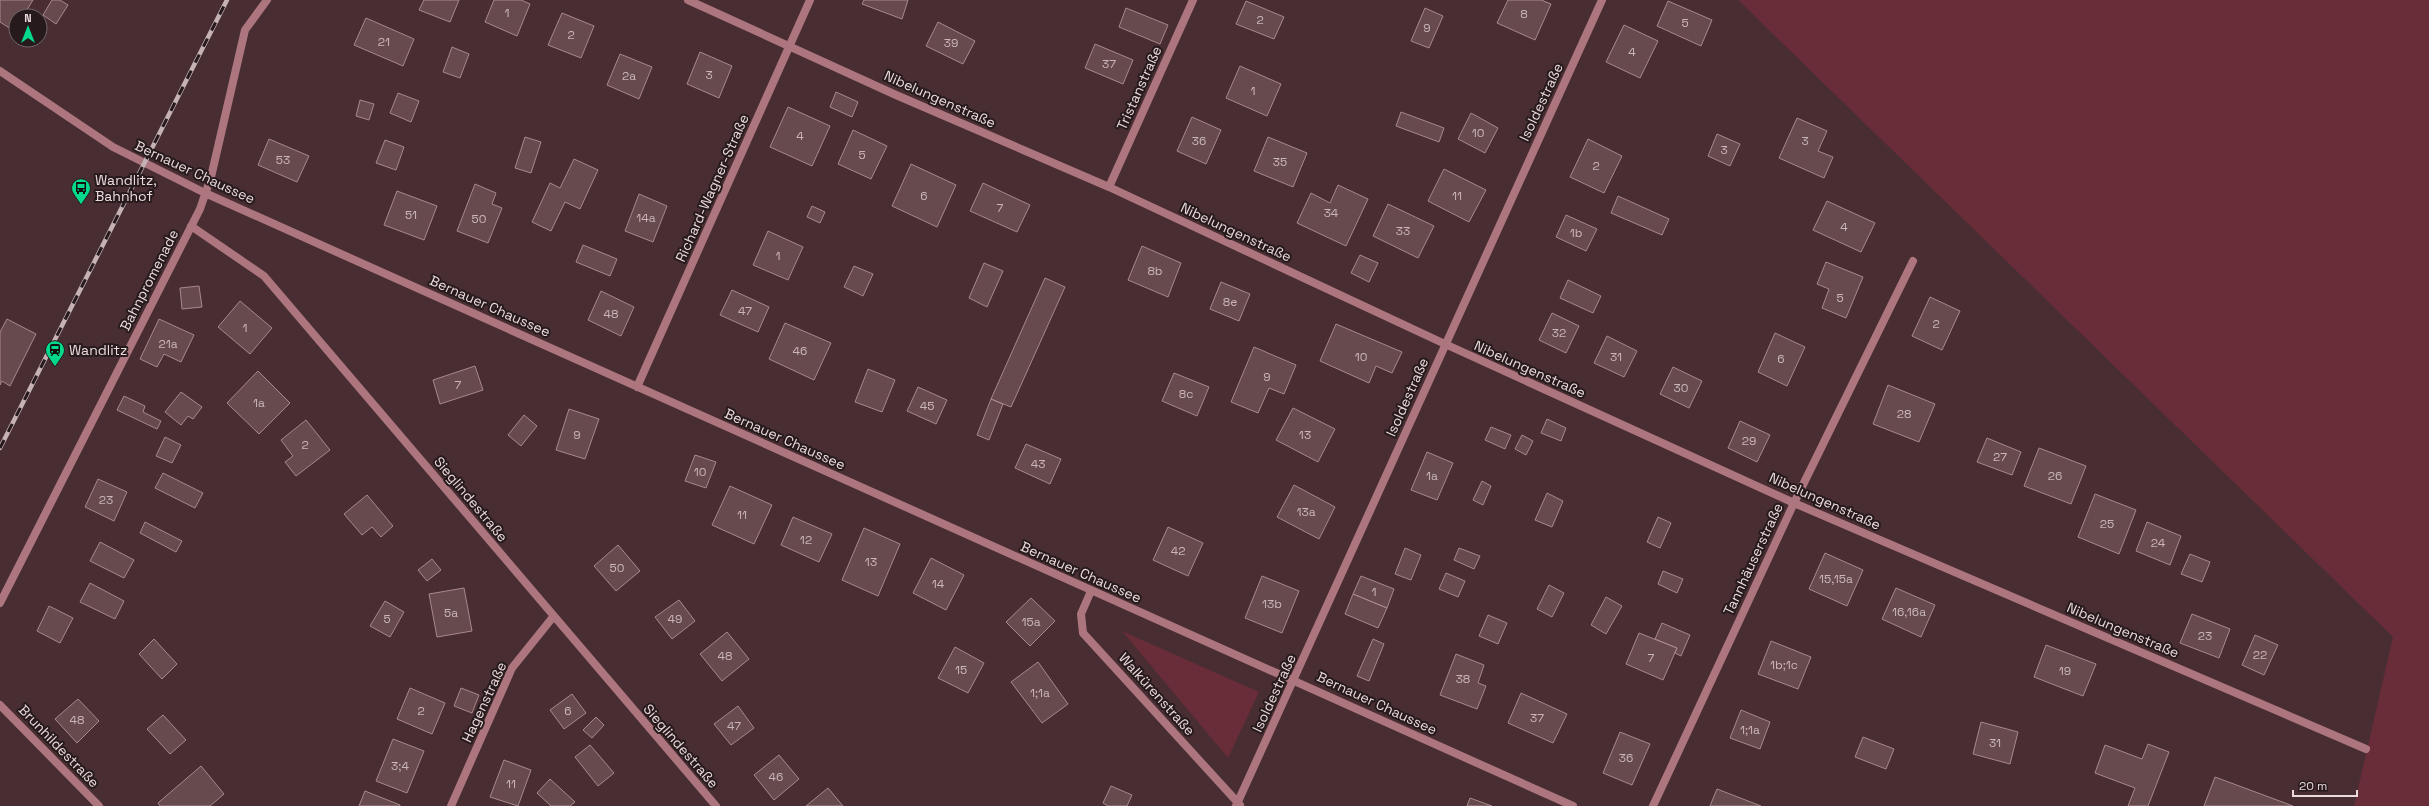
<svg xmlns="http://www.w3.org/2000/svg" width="2429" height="806" font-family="'Space Grotesk',sans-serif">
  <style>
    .green { fill: #692c39 }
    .building { fill: #664a4e; stroke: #a8888d }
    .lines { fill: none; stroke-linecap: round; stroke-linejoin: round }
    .street { stroke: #ad757e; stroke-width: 8 }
    .rail-casing { stroke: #c5b2b5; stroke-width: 4.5 }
    .rail { stroke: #261a1c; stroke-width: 3; stroke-dasharray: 9; stroke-linecap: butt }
    .labels { text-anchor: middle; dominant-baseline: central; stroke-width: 4; stroke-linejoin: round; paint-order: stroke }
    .number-label { font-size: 12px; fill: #cab6b8 }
    .street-label { font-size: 14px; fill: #ebdadc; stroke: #261a1c }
    .poi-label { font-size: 14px; fill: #ebdadc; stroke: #261a1c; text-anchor: start }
  </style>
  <rect width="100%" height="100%" fill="#482e32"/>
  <path class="green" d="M1738,0H2429V806H2354L2393,637Z
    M1122,631L1259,692L1228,758Z"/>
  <path class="building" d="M0,0H33L23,16H16L14,31L0,22Z
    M52,0H60L68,5L56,24L43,15Z
    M424,0H459L450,22L419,10Z
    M494,0H521L530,4L517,36L485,22Z
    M864,0H908L902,19L862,4Z
    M1508,0H1541L1551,4L1535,40L1497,23Z
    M1246,1L1284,17L1274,39L1236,24Z
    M1668,1L1712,20L1701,46L1657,26Z
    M1126,8L1168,25L1160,44L1119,27Z
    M1425,8L1443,16L1429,48L1411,41Z
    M562,13L594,26L581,58L548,45Z
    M366,18L414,39L403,66L354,45Z
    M938,22L975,41L963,64L926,46Z
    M1624,25L1658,41L1640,78L1606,62Z
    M1095,44L1133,60L1123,84L1085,68Z
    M452,47L469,54L460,78L443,72Z
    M700,52L732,66L719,98L687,84Z
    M620,54L652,67L639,99L607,85Z
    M1240,66L1281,84L1267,116L1226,98Z
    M836,92L858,102L852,117L830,107Z
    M398,93L419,101L411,122L390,113Z
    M360,100L374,104L369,120L356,116Z
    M788,107L830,126L812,166L770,147Z
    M1401,112L1444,128L1439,142L1396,126Z
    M1471,113L1498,128L1485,153L1458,139Z
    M1192,117L1221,130L1206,164L1177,151Z
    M1797,118L1827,131L1818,151L1833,157L1824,178L1779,158Z
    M853,130L887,146L871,179L838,164Z
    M1717,134L1740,144L1730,166L1708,156Z
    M525,137L541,142L531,173L515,168Z
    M1268,137L1307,153L1293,187L1254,171Z
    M269,139L309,156L297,182L258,165Z
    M1588,139L1622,156L1604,193L1570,177Z
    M385,140L404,147L396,170L376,163Z
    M574,159L598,170L580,209L565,202L551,231L532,222L550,183L560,188Z
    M911,164L956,185L937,227L892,206Z
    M1444,169L1486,190L1469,222L1428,201Z
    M983,183L1030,205L1017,232L970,211Z
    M475,184L496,193L492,204L502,208L488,243L457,231Z
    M1338,185L1368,199L1346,246L1297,223L1311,193L1330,203Z
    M397,191L437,206L424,240L384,225Z
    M639,194L667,206L653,242L625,231Z
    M1618,196L1669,219L1662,235L1611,213Z
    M1827,201L1875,223L1861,252L1813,230Z
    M1388,204L1434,226L1418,258L1373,236Z
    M812,206L825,212L820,223L807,217Z
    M1566,215L1597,229L1586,251L1556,237Z
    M768,231L803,247L788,280L753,265Z
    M583,245L617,259L610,276L576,262Z
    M1142,246L1181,263L1168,297L1128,280Z
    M1360,255L1378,263L1369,282L1351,273Z
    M1826,262L1863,277L1846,318L1822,308L1829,289L1817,284Z
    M984,263L1003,271L987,307L969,298Z
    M854,266L873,274L863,296L844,287Z
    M1045,278L1065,287L1011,407L991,399Z
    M1568,280L1601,296L1593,313L1560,298Z
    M1221,282L1250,294L1239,321L1210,309Z
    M199,286L202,307L182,309L180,288Z
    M732,290L769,307L758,332L720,315Z
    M601,291L634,307L621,336L588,320Z
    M1930,297L1960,311L1942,350L1912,336Z
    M240,301L272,328L250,354L218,327Z
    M1552,313L1579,326L1566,353L1539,340Z
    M7,319L36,334L10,386L2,381L0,385V332Z
    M159,319L194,335L181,362L164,354L157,367L140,359Z
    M785,323L831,343L814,380L769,359Z
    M1336,324L1402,352L1392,373L1376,366L1369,383L1320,361Z
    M1775,333L1805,347L1787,386L1758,372Z
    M1607,336L1637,351L1624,377L1594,363Z
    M1254,347L1296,365L1284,394L1269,388L1258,413L1231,402Z
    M475,366L483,390L440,404L433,380Z
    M1673,367L1702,381L1689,408L1660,394Z
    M868,369L895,380L882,412L855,402Z
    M258,371L290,403L259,434L227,403Z
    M1174,373L1209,387L1197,416L1162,401Z
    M1888,385L1935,404L1919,442L1873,424Z
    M918,387L947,400L936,424L907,411Z
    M181,392L202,407L193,419L188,416L181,425L165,412Z
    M124,396L145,406L143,412L161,421L157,429L117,410Z
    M991,399L1003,404L989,440L977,435Z
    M1293,408L1335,429L1318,462L1276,440Z
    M569,409L599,419L585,459L556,450Z
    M524,415L537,426L521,446L508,435Z
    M1547,419L1566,428L1561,441L1541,433Z
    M306,420L330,450L296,476L285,462L293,456L281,440Z
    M1740,421L1770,435L1757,462L1728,448Z
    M1491,427L1511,435L1505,449L1485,440Z
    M1522,435L1533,441L1526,455L1515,449Z
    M165,437L181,445L172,463L156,456Z
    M1987,438L2021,452L2012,475L1977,462Z
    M1026,444L1061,459L1050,484L1015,468Z
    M2039,448L2086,466L2071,504L2024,486Z
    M1427,452L1453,463L1437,500L1411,490Z
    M695,455L716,462L706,488L685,481Z
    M163,473L203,493L195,508L155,488Z
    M98,479L127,492L114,521L85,507Z
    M1482,481L1491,486L1483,505L1473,500Z
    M1294,485L1335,507L1319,539L1277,517Z
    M730,486L772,505L754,544L712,525Z
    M1547,493L1563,501L1552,527L1535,520Z
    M2095,494L2136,510L2119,554L2078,537Z
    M367,495L393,526L381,537L372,527L362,535L344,514Z
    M793,517L832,534L819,562L781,545Z
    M1658,517L1671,523L1660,548L1647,542Z
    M145,522L182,541L176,552L140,533Z
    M2147,522L2181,536L2170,565L2136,551Z
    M1168,527L1203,543L1188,576L1153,560Z
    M864,528L900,544L878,596L842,580Z
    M100,542L134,560L124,578L90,561Z
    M618,545L640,571L616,591L594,566Z
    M1405,548L1421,555L1411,580L1395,574Z
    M1459,548L1480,556L1474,569L1454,560Z
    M1825,553L1863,570L1847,606L1809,589Z
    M2190,554L2210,562L2202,582L2181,574Z
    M931,558L964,575L946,610L913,593Z
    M432,559L441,570L427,581L418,570Z
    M1663,571L1683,579L1677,593L1658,584Z
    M1446,573L1465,581L1458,597L1439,589Z
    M1262,576L1299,591L1282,633L1245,618Z
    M1361,576L1394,589L1387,608L1353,594Z
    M90,583L124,601L115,619L80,602Z
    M1549,585L1564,593L1552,617L1537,609Z
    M464,588L472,631L437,637L429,594Z
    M1896,588L1935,605L1921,637L1882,619Z
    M1353,594L1387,608L1378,628L1345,614Z
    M1606,597L1622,606L1606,634L1591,625Z
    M1031,598L1055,621L1030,646L1006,622Z
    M679,600L695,621L672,639L655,617Z
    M385,601L404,612L390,637L370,626Z
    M49,606L73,618L60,643L37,631Z
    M2192,614L2230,629L2219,658L2180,643Z
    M1488,615L1507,623L1498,644L1479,636Z
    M1662,623L1690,635L1681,656L1675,653L1677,648L1655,639Z
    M727,632L749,659L722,681L700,654Z
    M1639,633L1677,648L1663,680L1626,664Z
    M2255,635L2278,645L2264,675L2242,665Z
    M154,639L177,664L162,679L139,654Z
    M1373,639L1384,644L1369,681L1357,676Z
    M1771,641L1811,657L1798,689L1758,674Z
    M2046,645L2096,664L2083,696L2034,677Z
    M955,647L984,663L968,693L938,678Z
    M1456,654L1484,665L1478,683L1486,686L1477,709L1440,695Z
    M1038,662L1068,704L1042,723L1011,682Z
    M410,688L445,703L432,734L397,719Z
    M461,688L479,695L472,713L454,706Z
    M1521,693L1567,714L1553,743L1508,723Z
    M572,694L586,713L564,729L550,710Z
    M78,699L99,721L77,743L55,719Z
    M738,706L754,728L731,745L714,724Z
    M1741,710L1770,722L1760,749L1730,738Z
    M163,715L186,740L170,754L147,729Z
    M596,717L604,725L592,738L583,730Z
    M1981,722L2018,732L2010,764L1973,754Z
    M1620,732L1650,744L1632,785L1603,773Z
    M1863,737L1894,749L1886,769L1855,757Z
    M393,739L424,751L407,793L376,781Z
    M2148,744L2169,752L2148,806H2128L2135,788L2095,773L2105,745L2142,759Z
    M590,745L614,773L598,786L575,757Z
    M779,755L799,779L774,800L754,775Z
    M504,760L531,770L518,806L490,797Z
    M201,766L224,794L210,806H160L158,803Z
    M2215,777L2293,806H2204Z
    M550,779L575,802L570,806H551L537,793Z
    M1111,786L1132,795L1127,806H1108L1103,803Z
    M828,788L843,806H806Z
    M1717,789L1761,806H1710Z
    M365,791L400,805V806H359Z
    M1470,798L1492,806H1467Z"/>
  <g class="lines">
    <path class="street" d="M688,0L896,95L1109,187L1445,344L1794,503L2366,749
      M0,71L113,147L205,193L1573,806
      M1109,187L1193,0
      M191,226L264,276L716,806
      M637,387L810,0
      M1091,591L1081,614L1083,633L1240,805
      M0,603L200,209L211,177L245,30L267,0
      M0,705L99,806
      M451,806L512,668L553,617
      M1236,806L1602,0
      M1653,806L1794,503L1913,261"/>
    <defs>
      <path id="rail" d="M0,448L227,0"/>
    </defs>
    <use href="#rail" class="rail-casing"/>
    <use href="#rail" class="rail"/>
  </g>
  <defs>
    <symbol id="bus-pin" viewBox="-11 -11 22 30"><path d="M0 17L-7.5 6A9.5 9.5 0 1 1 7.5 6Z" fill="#03d98b" stroke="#261a1c"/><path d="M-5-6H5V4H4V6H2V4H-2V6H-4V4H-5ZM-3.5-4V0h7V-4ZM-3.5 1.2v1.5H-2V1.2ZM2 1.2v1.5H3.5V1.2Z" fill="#111"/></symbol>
    <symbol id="station-pin" viewBox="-11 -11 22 30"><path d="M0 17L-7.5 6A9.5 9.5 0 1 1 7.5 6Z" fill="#03d98b" stroke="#261a1c"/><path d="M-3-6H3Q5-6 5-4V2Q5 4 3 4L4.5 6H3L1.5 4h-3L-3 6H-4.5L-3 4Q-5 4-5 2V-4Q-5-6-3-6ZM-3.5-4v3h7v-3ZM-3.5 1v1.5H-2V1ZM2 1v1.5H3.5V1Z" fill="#111"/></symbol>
  </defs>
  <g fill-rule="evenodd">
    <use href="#bus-pin" x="70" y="177" width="22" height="30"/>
    <use href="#station-pin" x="44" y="339" width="22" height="30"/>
  </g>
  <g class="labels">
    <g class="number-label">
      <text x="507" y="13">1</text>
      <text x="1524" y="14">8</text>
      <text x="1260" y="20">2</text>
      <text x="1685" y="23">5</text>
      <text x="1427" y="28">9</text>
      <text x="571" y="35">2</text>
      <text x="384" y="42">21</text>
      <text x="951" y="43">39</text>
      <text x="1632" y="52">4</text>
      <text x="1109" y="64">37</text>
      <text x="709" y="75">3</text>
      <text x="629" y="76">2a</text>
      <text x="1253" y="91">1</text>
      <text x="1478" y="133">10</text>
      <text x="800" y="136">4</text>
      <text x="1199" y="141">36</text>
      <text x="1805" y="141">3</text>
      <text x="1724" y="150">3</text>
      <text x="862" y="155">5</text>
      <text x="283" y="160">53</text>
      <text x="1280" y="162">35</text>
      <text x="1596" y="166">2</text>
      <text x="924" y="196">6</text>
      <text x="1457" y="196">11</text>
      <text x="1000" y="208">7</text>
      <text x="1331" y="213">34</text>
      <text x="411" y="215">51</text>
      <text x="646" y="218">14a</text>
      <text x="479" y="219">50</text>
      <text x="1844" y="227">4</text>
      <text x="1403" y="231">33</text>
      <text x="1576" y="233">1b</text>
      <text x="778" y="256">1</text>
      <text x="1155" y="271">8b</text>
      <text x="1840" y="298">5</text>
      <text x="1230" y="302">8e</text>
      <text x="745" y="311">47</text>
      <text x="611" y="314">48</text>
      <text x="1936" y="324">2</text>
      <text x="245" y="328">1</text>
      <text x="1559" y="333">32</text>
      <text x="168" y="344">21a</text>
      <text x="800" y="351">46</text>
      <text x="1361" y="357">10</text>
      <text x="1616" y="357">31</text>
      <text x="1781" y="359">6</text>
      <text x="1267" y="377">9</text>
      <text x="458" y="385">7</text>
      <text x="1681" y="388">30</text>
      <text x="1186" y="394">8c</text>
      <text x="259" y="403">1a</text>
      <text x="927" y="406">45</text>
      <text x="1904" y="414">28</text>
      <text x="577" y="435">9</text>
      <text x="1305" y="435">13</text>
      <text x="1749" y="441">29</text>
      <text x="305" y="445">2</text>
      <text x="2000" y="457">27</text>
      <text x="1038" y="464">43</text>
      <text x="700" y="472">10</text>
      <text x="1432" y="476">1a</text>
      <text x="2055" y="476">26</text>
      <text x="106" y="500">23</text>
      <text x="1306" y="512">13a</text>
      <text x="742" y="515">11</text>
      <text x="2107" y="524">25</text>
      <text x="806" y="540">12</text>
      <text x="2158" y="543">24</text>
      <text x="1178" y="551">42</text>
      <text x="871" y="562">13</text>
      <text x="617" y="568">50</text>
      <text x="1836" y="579">15,15a</text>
      <text x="938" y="584">14</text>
      <text x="1374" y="592">1</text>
      <text x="1272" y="604">13b</text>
      <text x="1909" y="612">16,16a</text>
      <text x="451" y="613">5a</text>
      <text x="387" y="619">5</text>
      <text x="675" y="619">49</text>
      <text x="1031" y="622">15a</text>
      <text x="2205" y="636">23</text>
      <text x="2260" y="655">22</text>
      <text x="725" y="656">48</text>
      <text x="1651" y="658">7</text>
      <text x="1784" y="665">1b;1c</text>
      <text x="961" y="670">15</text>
      <text x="2065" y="671">19</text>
      <text x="1463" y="679">38</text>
      <text x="1040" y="693">1;1a</text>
      <text x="421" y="711">2</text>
      <text x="568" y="711">6</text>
      <text x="1537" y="718">37</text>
      <text x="77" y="720">48</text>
      <text x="734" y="726">47</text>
      <text x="1750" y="730">1;1a</text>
      <text x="1995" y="743">31</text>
      <text x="1626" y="758">36</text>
      <text x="400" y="766">3;4</text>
      <text x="776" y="777">46</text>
      <text x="511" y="784">11</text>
    </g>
    <g class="street-label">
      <text transform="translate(1139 88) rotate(-66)">Tristanstraße</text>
      <text transform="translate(940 99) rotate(24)">Nibelungenstraße</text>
      <text transform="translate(1541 102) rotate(-65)">Isoldestraße</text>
      <text transform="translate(195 172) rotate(25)">Bernauer Chaussee</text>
      <text transform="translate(712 188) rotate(-66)">Richard-Wagner-Straße</text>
      <text transform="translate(1236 232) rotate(25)">Nibelungenstraße</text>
      <text transform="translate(149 280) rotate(-63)">Bahnpromenade</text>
      <text transform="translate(490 306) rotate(24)">Bernauer Chaussee</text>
      <text transform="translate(1530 369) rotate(24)">Nibelungenstraße</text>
      <text transform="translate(1407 397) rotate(-66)">Isoldestraße</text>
      <text transform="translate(785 439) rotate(24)">Bernauer Chaussee</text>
      <text transform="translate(471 499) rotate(50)">Sieglindestraße</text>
      <text transform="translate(1825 501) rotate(24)">Nibelungenstraße</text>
      <text transform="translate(1753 559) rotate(-65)">Tannhäuserstraße</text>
      <text transform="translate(1081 572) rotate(24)">Bernauer Chaussee</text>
      <text transform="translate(2123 630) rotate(23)">Nibelungenstraße</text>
      <text transform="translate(1274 693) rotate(-65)">Isoldestraße</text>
      <text transform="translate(1157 694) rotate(48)">Walkürenstraße</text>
      <text transform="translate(484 702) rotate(-65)">Hagenstraße</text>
      <text transform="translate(1377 703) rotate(25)">Bernauer Chaussee</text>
      <text transform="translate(59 746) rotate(46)">Brunhildestraße</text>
      <text transform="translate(681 746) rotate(49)">Sieglindestraße</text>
    </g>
    <g class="poi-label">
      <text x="95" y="180">Wandlitz,<tspan x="95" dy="16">Bahnhof</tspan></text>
      <text x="69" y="350">Wandlitz</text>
    </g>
  </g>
  <g transform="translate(28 28)"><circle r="19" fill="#261a1c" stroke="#756769"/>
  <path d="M0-3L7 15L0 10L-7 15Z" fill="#03d98b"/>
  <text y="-6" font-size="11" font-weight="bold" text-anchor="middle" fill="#ebdadc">N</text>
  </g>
  <path d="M2293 790v6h64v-6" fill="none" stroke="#ebdadc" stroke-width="2"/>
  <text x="2299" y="790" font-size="12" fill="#ebdadc" stroke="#261a1c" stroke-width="3" paint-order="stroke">20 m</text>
</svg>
